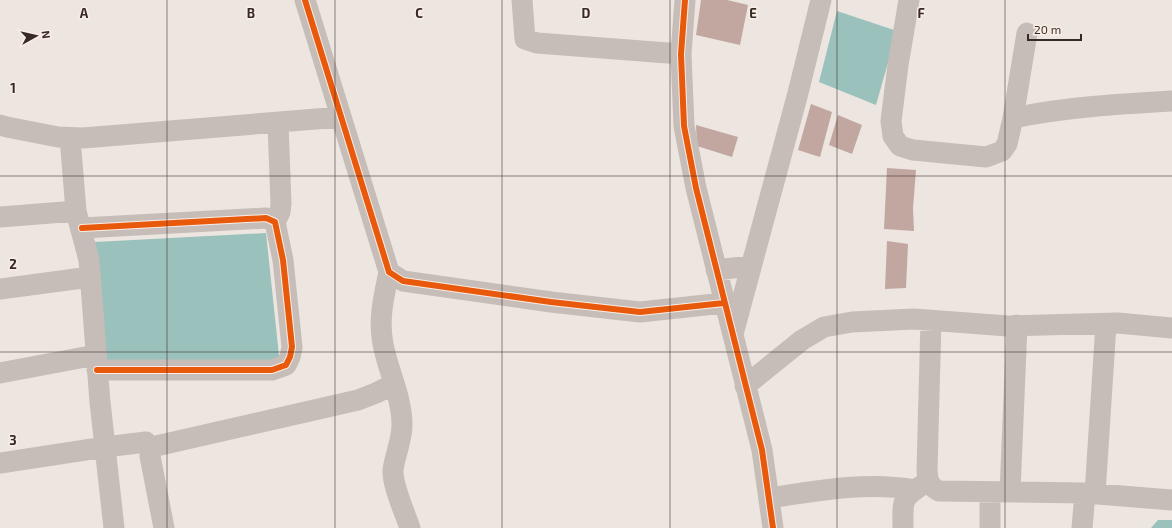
<svg xmlns="http://www.w3.org/2000/svg" width="1172" height="528" font-family="'Exo 2',sans-serif">
  <style>
    .water { fill: #9ac1bc }
    .building { fill: #c2a6a0 }
    .lines { fill: none; stroke-linecap: round; stroke-linejoin: round }
    .street { stroke: #c6bdb8; stroke-width: 21 }
    .cycleway-casing { stroke: #faeee6; stroke-width: 8 }
    .cycleway { stroke: #e8590c; stroke-width: 6 }
    .grid { fill: none; stroke: #372a26; stroke-width: 1; stroke-opacity: 0.55 }
    .grid-label { font-size: 13px; text-anchor: middle; font-weight: bold; fill: #372a26; stroke: #faeee6; stroke-width: 3; stroke-linejoin: round; paint-order: stroke }
  </style>
  <rect width="100%" height="100%" fill="#ede5df"/>
  <path class="water" d="M837,11L897,31L876,105L819,82Z
    M266,233L280,365L103,370L95,242Z
    M1158,520H1172V528H1151Z"/>
  <path class="building" d="M701,0H727L748,5L740,45L696,35Z
    M811,104L832,112L820,157L798,150Z
    M838,115L862,125L852,154L829,145Z
    M696,125L738,137L732,157L697,146Z
    M887,168L916,170L913,208L914,231L884,229Z
    M887,241L908,244L906,288L885,289Z"/>
  <g class="lines">
    <path class="street" d="M305,0L389,272L403,281L551,302L640,312L724,303
      M522,0L525,39L537,43L681,54
      M685,0L681,54L684,126L696,188L762,450L773,528
      M909,0L898,65L891,121L893,136L900,146L913,150L986,157L1002,151L1007,144L1013,118L1027,33
      M1013,118C1066,107 1119,104 1172,101
      M0,125L7,127L58,137L83,138L341,117
      M70,138L76,211L89,260L100,402L114,528
      M0,217L76,211
      M275,222L280,212L281,204L278,123
      M82,228L266,218L275,222L283,260L292,347L290,357L286,365L272,370H97
      M716,270L751,266
      M389,272C384,296 378,319 383,344C388,371 402,397 402,425C402,440 395,455 393,470C392,485 405,513 410,528
      M0,289L90,277
      M931,320L927,470C928,481 928,485 939,491L1085,493
      M733,334L798,93L821,0
      M0,373L96,355
      M745,386L802,340L824,327L852,322L914,319L1008,326L1118,323L1172,328
      M0,463L105,447L146,442
      M990,492V528
      M1010,492L1017,325
      M1095,494L1106,324
      M769,498C817,491 866,481 915,490
      M164,528L150,456L151,451L156,446L358,400L376,393L394,384
      M903,528C903,502 900,498 924,484
      M1082,528L1085,493L1172,500"/>
    <defs>
      <path id="cycleway" d="M305,0L389,272L403,281L551,302L640,312L724,303
        M685,0L681,54L684,126L696,188L762,450L773,528
        M82,228L266,218L275,222L283,260L292,347L290,357L286,365L272,370H97"/>
    </defs>
    <use href="#cycleway" class="cycleway-casing"/>
    <use href="#cycleway" class="cycleway"/>
  </g>
  <path class="grid" d="M167,0V528M335,0V528M502,0V528M670,0V528M837,0V528M1005,0V528M0,176H1172M0,352H1172"/>
  <g class="grid-label">
    <text x="84" y="18">A</text>
    <text x="251" y="18">B</text>
    <text x="419" y="18">C</text>
    <text x="586" y="18">D</text>
    <text x="753" y="18">E</text>
    <text x="921" y="18">F</text>
    <text x="13" y="93">1</text>
    <text x="13" y="269">2</text>
    <text x="13" y="445">3</text>
  </g>
  <g transform="translate(36 36) rotate(82)" stroke="#faeee6" stroke-width="3" paint-order="stroke">
  <path d="M0-3L7 15L0 10L-7 15Z" fill="#372a26"/>
  <text y="-6" font-size="11" font-weight="bold" text-anchor="middle" fill="#372a26">N</text>
  </g>
  <path d="M1028 34v6h53v-6" fill="none" stroke="#372a26" stroke-width="2"/>
  <text x="1034" y="34" font-size="12" fill="#372a26" stroke="#faeee6" stroke-width="3" paint-order="stroke">20 m</text>
</svg>
